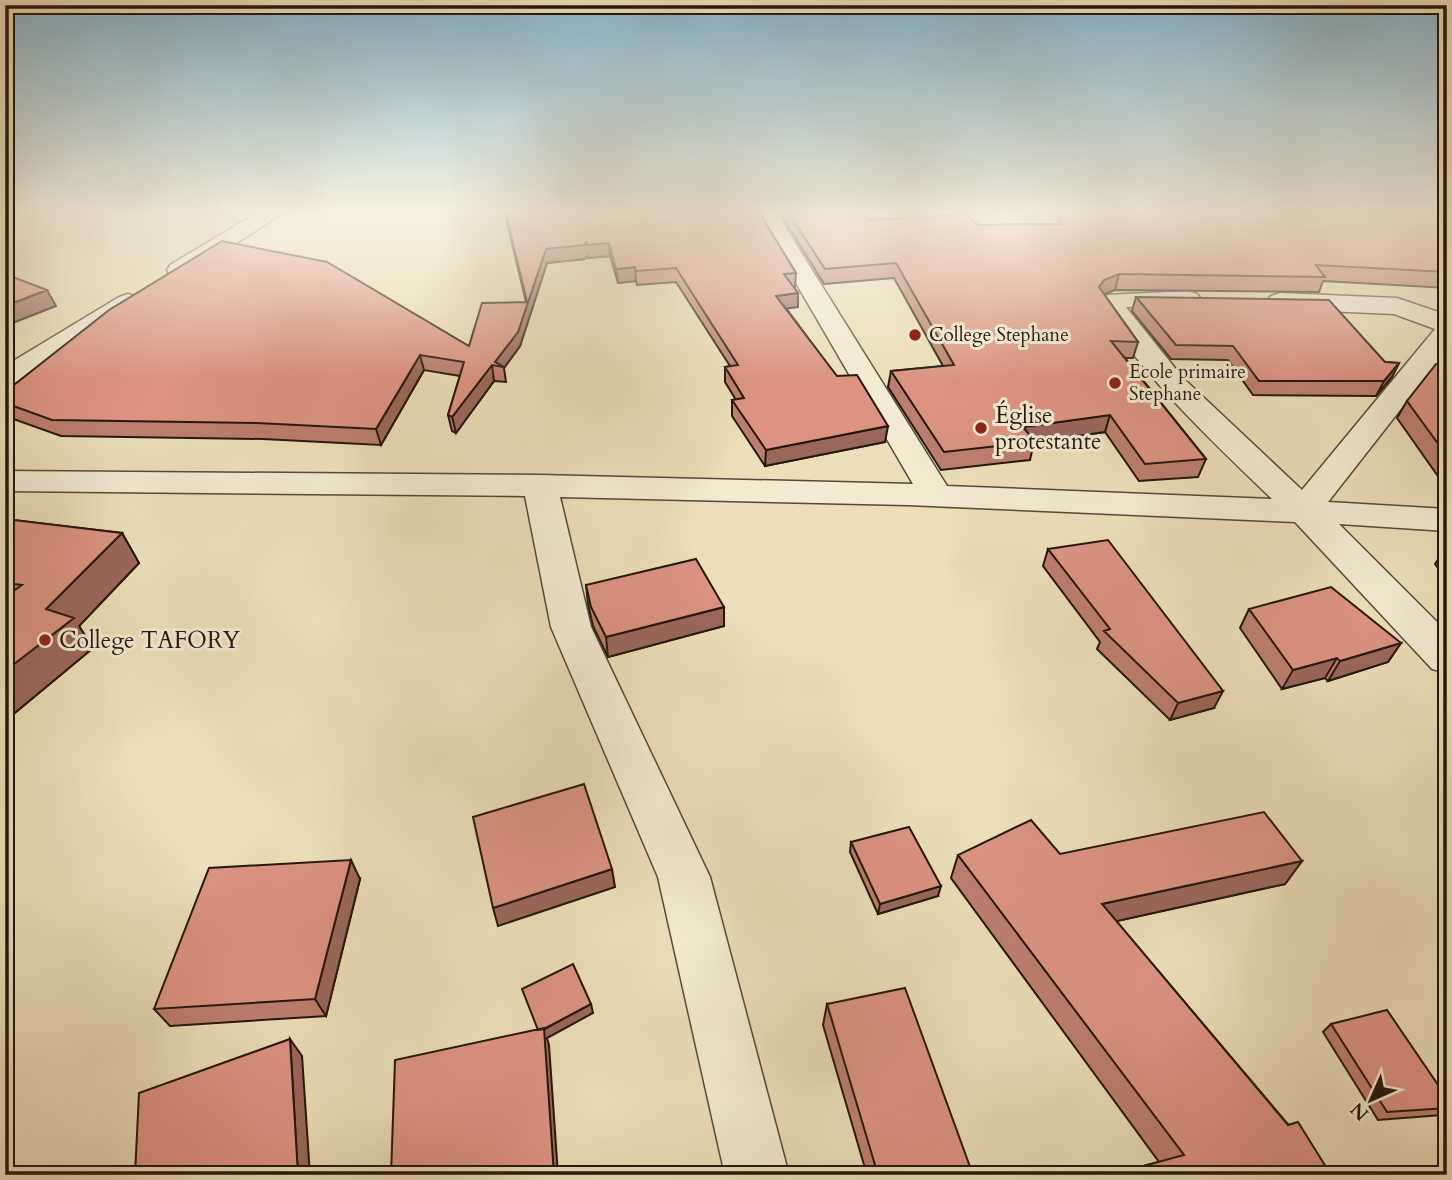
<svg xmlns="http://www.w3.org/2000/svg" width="1452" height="1180" font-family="Cardo,serif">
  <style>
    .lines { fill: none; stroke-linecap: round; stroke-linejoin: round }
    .minor-casing { stroke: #564838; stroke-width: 3 }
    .tertiary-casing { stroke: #564838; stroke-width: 3 }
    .minor { fill: #f2ead1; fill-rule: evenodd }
    .tertiary { fill: #f2ead1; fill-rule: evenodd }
    .wall { fill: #bd7e70; stroke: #24160d; stroke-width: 2 }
    .shaded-wall { fill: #9a675b; stroke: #24160d; stroke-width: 2 }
    .building { fill: #dc9382; stroke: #24160d; stroke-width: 2 }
    .poi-dot { fill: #8f2418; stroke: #f2ead1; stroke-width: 2.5 }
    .labels { text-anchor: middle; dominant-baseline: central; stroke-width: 6; stroke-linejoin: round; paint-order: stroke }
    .far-poi-label { font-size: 19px; fill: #24160d; stroke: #f2ead1; text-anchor: start }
    .poi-label { font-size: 23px; fill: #24160d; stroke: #f2ead1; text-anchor: start }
  </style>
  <rect width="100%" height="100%" fill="#ebdeb8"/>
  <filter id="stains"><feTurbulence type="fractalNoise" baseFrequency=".00286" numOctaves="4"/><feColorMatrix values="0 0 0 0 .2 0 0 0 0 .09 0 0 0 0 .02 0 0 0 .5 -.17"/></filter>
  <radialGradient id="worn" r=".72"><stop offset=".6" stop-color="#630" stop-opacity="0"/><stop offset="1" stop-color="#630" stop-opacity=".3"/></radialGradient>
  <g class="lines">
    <defs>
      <path id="minor" d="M749,214H777L947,486L1272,499C1208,437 1145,379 1097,303L1107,295L1188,291L1197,294L1201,299L1197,304L1188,307H1126L1183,378L1302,490L1435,329L1394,314L1280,309L1271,306L1267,301L1271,296L1280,293L1397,298L1447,315V350L1328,502L1447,509V531L1339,524L1447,632V673L1432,669L1295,522L907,505L560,497L591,627L710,877L789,1175H725L658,877L551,627L525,496L5,491V471L540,475L913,484L761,223Z"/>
      <path id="tertiary" d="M255,214H281L188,275L179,277L170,275L167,270L170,265Z
        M128,294L137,297L141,302L137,307L15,384L5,387V366L119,297Z"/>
    </defs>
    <use href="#minor" class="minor-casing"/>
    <use href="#tertiary" class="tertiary-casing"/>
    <use href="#minor" class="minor"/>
    <use href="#tertiary" class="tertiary"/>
  </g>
  <path class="wall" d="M505,214H760L796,273L795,287H794L798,293V307L786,308L885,442L765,466L732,416V400H736L725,382V367L730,366L676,282L637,285L636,281L618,283L610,256L588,258L587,256L585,259L547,263L520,346L504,368L506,382L494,381L456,433L452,431L448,415L460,376L424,370L381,445L263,439L61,436L5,416V392L469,346L526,302Z
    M781,214H864L869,220L978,225L1058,224L1057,214H1447V288L1323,281L1319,292L1115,290L1104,294L1138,342L1133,358H1125L1206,459L1198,477L1139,481L1105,432L1034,442L1030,460L941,470L888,387L891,371L943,366L894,278L824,284L781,215Z
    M1136,297L1385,362L1399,363L1392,377L1376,396L1253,395L1228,360L1171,359L1132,311Z
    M1447,364V489L1397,418L1407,401Z
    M5,519L122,533L139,563L79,626L93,648L5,721Z
    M1447,546V580L1435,564Z
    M1048,549L1214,708L1170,720L1097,649L1100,642L1043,566Z
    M586,585L724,607V626L608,657L593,626L588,604Z
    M1249,609L1401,643L1388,662L1328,681L1325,678L1282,689L1240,628Z
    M851,842L938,896L878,914L850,852Z
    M1060,854L1302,861L1285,884L1116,921L1331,1175H1134L1140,1167L1159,1162L951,878L958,855Z
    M360,879L326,1016L170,1026L154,1009Z
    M827,1004L973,1175H867L823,1025Z
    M1331,1024L1447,1098V1112L1442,1115L1378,1120L1323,1032Z"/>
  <path class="shaded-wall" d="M587,241L609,243L610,256L588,258L587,256L585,259L547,263L520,346L504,368L495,362L518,332L546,249Z
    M635,267L636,281L618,283L616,269Z
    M1119,274L1115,290L1100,296L1099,287L1104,280Z
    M47,290L56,306L5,326V306Z
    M798,293V307L776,310V296Z
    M420,355L424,370L381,445L376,429Z
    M1399,363L1392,377L1376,396L1384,381Z
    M492,365L494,381L456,433L452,417Z
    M1110,415L1105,432L1034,442L1023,427Z
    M888,426L885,442L765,466L766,450Z
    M122,533L139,563L79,626L93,648L5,721V671L46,609Z
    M724,607V626L608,657L606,637Z
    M1401,643L1388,662L1328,681L1340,661Z
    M1337,658L1325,678L1282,689L1293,670Z
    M1223,691L1214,708L1170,720L1178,703Z
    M351,860L360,879L326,1016L315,999Z
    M1302,861L1285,884L1090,927L1102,904Z
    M612,869L615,887L498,926L493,908Z
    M941,886L938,896L878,914L880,904Z
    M591,1004L593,1013L547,1038L549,1045L558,1175H554L539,1032Z
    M290,1039L302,1056L310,1175H298Z"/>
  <path class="building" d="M506,214H760L796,273L784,274L798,293L776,296L837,376L857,375L888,426L766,450L732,400L744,398L725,367L738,365L676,268L636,271L635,267L616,269L609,243L586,245L587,241L584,245L546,249L518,332L495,362L504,367L492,365L452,417L448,415L464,362L420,355L376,429L257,423L52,420L5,403V392L109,310L222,241L327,262L469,346L482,303L527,302Z
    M789,214H864L869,220L967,214L978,225L1061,224V214H1447V272L1316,265L1325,277L1119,274L1104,280L1099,287L1138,342L1111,341L1206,459L1145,464L1110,415L1023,427L1035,442L944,452L891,371L954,365L896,263L825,269Z
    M5,274L47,290L5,306Z
    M1136,297L1329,300L1385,362L1399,363L1384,381H1259L1233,346L1176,345Z
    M1436,364H1447V456L1407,401Z
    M5,519L122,533L46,609L74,618L5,671V597L22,585L5,583Z
    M1108,540L1223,691L1178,703L1104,631L1110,629L1048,549Z
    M696,559L724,607L606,637L591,607L586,585Z
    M1331,587L1401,643L1340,661L1337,658L1293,670L1249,609Z
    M584,784L612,869L493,908L473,817Z
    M1264,812L1302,861L1102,904L1288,1125L1298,1122L1331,1175H1144L1140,1167L1184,1155L958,855L1031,820L1060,854Z
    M909,827L941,886L880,904L851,842Z
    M351,860L315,999L154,1009L209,868Z
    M573,964L591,1004L544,1029L538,1030L522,989Z
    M905,988L973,1175H878L827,1004Z
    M1387,1010L1447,1098V1108L1387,1112L1331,1024Z
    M544,1028L554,1175H391L395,1060Z
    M290,1039L298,1175H135L139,1093Z"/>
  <linearGradient id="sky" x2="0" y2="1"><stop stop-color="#88b7d0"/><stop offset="0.56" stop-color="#f6f0df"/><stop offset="1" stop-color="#f6f0df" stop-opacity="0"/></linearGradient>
  <rect width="1452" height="379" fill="url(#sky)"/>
  <g class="poi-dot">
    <circle cx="915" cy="335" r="7"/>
    <circle cx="1115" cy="383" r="7"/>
    <circle cx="981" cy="428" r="7"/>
    <circle cx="45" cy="640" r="7"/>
  </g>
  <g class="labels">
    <g class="far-poi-label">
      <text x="929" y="335">College Stephane</text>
      <text x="1129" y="372">Ecole primaire<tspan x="1129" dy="22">Stephane</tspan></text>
    </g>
    <g class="poi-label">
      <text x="995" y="415">Église<tspan x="995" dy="26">protestante</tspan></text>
      <text x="59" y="640">College TAFORY</text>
    </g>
  </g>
  <rect width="1452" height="1180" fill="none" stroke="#ebdeb8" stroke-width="28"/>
  <rect x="7" y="7" width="1438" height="1166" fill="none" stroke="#24160d" stroke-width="3.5"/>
  <rect x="14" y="14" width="1424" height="1152" fill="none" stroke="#24160d" stroke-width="2"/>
  <g transform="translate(1371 1100) rotate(225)" stroke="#f2ead1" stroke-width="5" paint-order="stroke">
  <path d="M0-5L12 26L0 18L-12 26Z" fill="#24160d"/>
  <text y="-10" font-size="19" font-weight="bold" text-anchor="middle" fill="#24160d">N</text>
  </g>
  <rect width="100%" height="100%" filter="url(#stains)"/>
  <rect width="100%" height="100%" fill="url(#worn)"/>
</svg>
